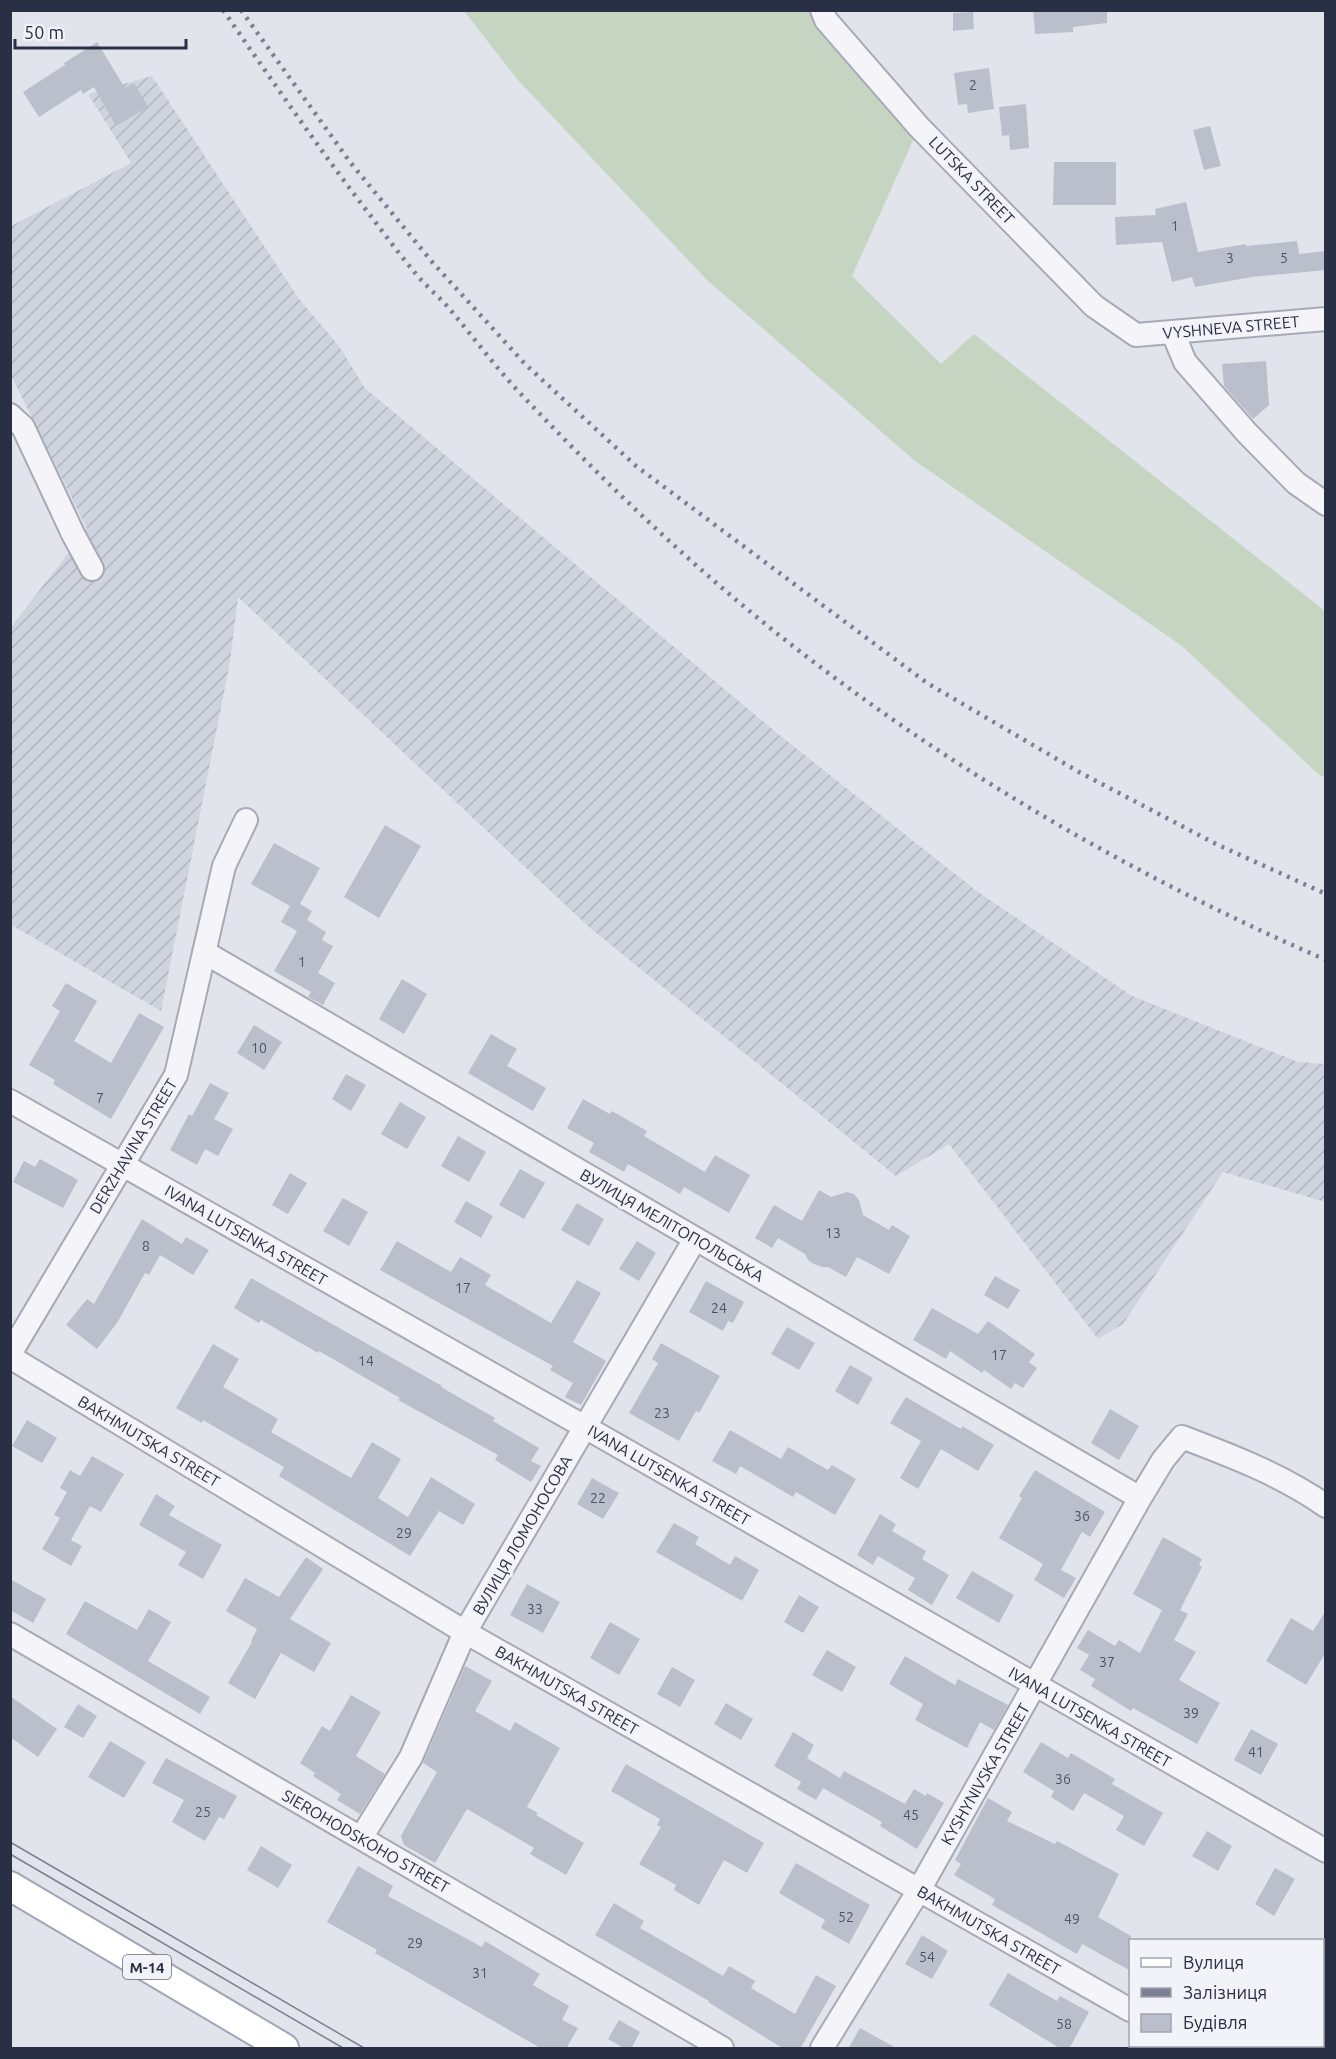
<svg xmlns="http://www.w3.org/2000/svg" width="1336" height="2059" font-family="Ubuntu,sans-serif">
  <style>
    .industrial { fill: url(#industrial-furrows) }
    .grass { fill: #c5d5c2 }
    .building { fill: #bbbfcb }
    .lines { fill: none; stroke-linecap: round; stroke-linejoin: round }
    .minor-casing { stroke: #a6aab6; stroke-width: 26 }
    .major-casing { stroke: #a0a6b7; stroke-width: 32 }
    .minor { stroke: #f5f5f9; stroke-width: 22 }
    .major { stroke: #fff; stroke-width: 28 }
    .tram { stroke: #7a8195; stroke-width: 1.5 }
    .rail { stroke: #7a8195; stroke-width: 4.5; stroke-dasharray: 3 6; stroke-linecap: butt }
    .labels { text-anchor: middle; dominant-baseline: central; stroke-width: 6; stroke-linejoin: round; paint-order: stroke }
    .number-label { font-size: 14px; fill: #4e5366 }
    .shield { fill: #f1f3f8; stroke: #656a7a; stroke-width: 1.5 }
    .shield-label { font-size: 15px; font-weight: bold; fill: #292f44 }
    .street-label { font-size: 16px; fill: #292f44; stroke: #f1f3f8 }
  </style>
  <defs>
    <pattern id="industrial-furrows" width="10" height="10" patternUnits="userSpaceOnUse" patternTransform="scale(1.5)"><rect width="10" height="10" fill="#cfd3dd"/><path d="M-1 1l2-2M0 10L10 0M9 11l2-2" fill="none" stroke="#b2b5bf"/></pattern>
  </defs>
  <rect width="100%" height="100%" fill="#e1e4eb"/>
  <path class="industrial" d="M152,76L299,299L339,346L365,388L778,734L978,892L1132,996L1298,1062L1325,1064V1202L1223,1172L1123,1324L1098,1339L949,1144L896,1176L590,928L238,597L230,662L161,1011L11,925V627L87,529L11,375V226L131,163L88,94Z"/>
  <path class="grass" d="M561,10L811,11L915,136L852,276L941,364L974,334L1325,611V778L1317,773L1182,646L915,461L707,280L517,79L464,11Z"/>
  <path class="building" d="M1033,10H1107V23L1073,27V32L1035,34Z
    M973,12L974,29L953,31V13Z
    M97,42L125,88L134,83L148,107L116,126L94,87L83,94L81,90L39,117L23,92L65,65L64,63Z
    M989,68L994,109L968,113L967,104L958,105L954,73Z
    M1026,104L1029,148L1010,150L1009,135L1002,136L999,107Z
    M1210,126L1221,166L1204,170L1193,130Z
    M1054,162H1116V205H1053Z
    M1186,202L1198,252L1246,244V246L1297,241L1299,254L1326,251V270L1252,277L1195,287L1192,277L1172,282L1162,242L1116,245L1115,217L1156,215L1155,209Z
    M1266,361L1269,405L1253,419L1224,386L1222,364Z
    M385,825L421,846L379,918L344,897Z
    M274,843L320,868L300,904L312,911L307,920L326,932L322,940L333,946L318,973L335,983L323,1005L308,997L311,992L274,971L297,931L281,922L290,906L251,884Z
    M402,979L427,994L404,1034L379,1019Z
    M66,983L97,1001L74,1041L111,1063L139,1013L164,1027L111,1119L53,1084L55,1080L29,1065L60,1011L52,1006Z
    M254,1025L282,1042L264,1070L237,1053Z
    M491,1034L517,1049L507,1066L546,1088L533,1111L468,1073Z
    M346,1074L366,1085L351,1111L332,1099Z
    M210,1083L229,1093L214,1119L233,1129L218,1156L205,1149L197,1165L170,1150L189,1114L192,1116Z
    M583,1099L610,1114L612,1111L647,1131L644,1136L705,1172L715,1155L750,1175L729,1213L684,1187L680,1194L628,1164L624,1172L589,1152L594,1143L567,1128Z
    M400,1102L426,1117L407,1149L381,1134Z
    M458,1136L486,1152L469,1182L441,1166Z
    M40,1159L78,1180L63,1208L13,1182L24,1161L35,1167Z
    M520,1169L545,1183L524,1219L499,1205Z
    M290,1173L307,1183L288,1214L272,1205Z
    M819,1190L831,1197L847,1192L854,1194L859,1200L863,1215L889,1230L892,1225L910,1236L889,1274L857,1257L846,1277L828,1267H822L814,1264L808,1260L805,1254L778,1238L772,1248L755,1238L774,1205L802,1221Z
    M343,1198L368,1212L349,1246L323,1231Z
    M466,1201L493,1216L481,1238L454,1222Z
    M577,1203L604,1219L589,1246L561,1230Z
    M142,1219L182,1244L186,1237L209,1250L193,1275L160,1255L149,1275L145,1273L117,1323L97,1349L66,1325L87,1299L94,1304Z
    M397,1241L451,1272L460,1257L491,1275L485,1285L551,1323L577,1280L601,1293L573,1342L606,1361L581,1405L565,1397L573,1383L550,1370L553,1366L380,1270Z
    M637,1241L656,1253L639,1281L619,1269Z
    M995,1276L1020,1290L1008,1309L984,1295Z
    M251,1278L442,1386L441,1387L495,1418L493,1421L539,1448L531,1461L541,1466L531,1482L495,1460L498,1455L398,1400L400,1398L319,1351L318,1353L261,1320L259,1323L234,1308Z
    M706,1281L744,1302L733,1323L728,1321L723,1331L689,1312Z
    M932,1308L978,1334L988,1321L1035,1354L1029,1362L1037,1368L1023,1388L1015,1383L1011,1389L984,1370L982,1373L950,1351L946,1359L913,1340Z
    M787,1327L815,1343L799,1370L771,1354Z
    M661,1343L720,1376L699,1413L696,1411L679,1441L629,1413L658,1363L652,1359Z
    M213,1344L239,1359L223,1387L278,1419L271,1432L351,1478L372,1442L401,1459L378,1498L408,1517L431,1477L475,1504L463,1525L439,1511L410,1556L279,1476L284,1467L203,1420L202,1423L176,1408Z
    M850,1365L873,1378L858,1405L835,1391Z
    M906,1397L961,1429L962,1426L994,1445L978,1471L941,1449L918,1489L900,1478L921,1441L890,1423Z
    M1110,1409L1139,1426L1119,1460L1091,1443Z
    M27,1420L57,1438L42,1463L12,1446Z
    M730,1430L781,1459L788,1447L828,1470L832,1465L856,1479L835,1515L796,1492L793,1497L740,1466L736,1474L712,1461Z
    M92,1456L124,1474L101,1512L90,1506L71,1540L82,1546L71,1566L42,1549L60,1518L54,1515L67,1492L60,1488L70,1470L80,1476Z
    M1035,1470L1105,1512L1090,1537L1082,1532L1061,1570L1076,1578L1064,1598L1034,1580L1043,1564L999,1538L1022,1498L1019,1496Z
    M592,1478L619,1493L603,1519L577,1504Z
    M156,1494L175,1506L169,1515L222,1545L203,1579L178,1565L186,1552L139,1525Z
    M880,1514L896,1524L892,1531L926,1551L922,1559L949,1575L932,1605L908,1590L915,1578L878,1556L873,1565L857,1555Z
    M674,1523L699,1537L695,1544L730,1565L735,1556L759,1570L742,1601L656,1552Z
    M1163,1537L1202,1559L1199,1565L1202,1567L1180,1610L1188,1614L1174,1640L1196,1652L1179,1680L1220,1703L1197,1744L1133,1708L1131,1711L1091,1686L1095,1679L1080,1670L1089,1655L1077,1648L1088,1630L1115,1646L1119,1640L1140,1653L1162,1610L1133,1594Z
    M306,1557L323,1569L290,1619L331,1643L314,1672L281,1653L255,1699L228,1683L252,1642L251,1641L257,1629L226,1611L245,1578L279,1597Z
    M972,1571L1014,1595L999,1623L956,1598Z
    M10,1579L46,1599L33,1623L10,1610Z
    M527,1584L560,1602L543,1633L510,1615Z
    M799,1595L819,1607L803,1633L784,1622Z
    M85,1601L137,1630L149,1609L171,1622L148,1661L210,1697L200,1714L66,1634Z
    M1326,1610V1652L1306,1685L1266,1661L1291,1618L1313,1631Z
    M610,1622L640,1639L619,1675L590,1658Z
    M827,1650L856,1667L842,1692L812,1675Z
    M905,1656L955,1685L958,1679L1008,1705L994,1730L980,1722L967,1748L915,1720L923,1704L889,1684Z
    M465,1666L492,1681L475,1711L510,1731L515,1722L560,1748L527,1807L538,1813L536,1815L584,1843L566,1875L530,1854L534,1848L467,1809L435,1863L404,1845L401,1836L437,1772L423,1763Z
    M672,1667L695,1680L680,1707L657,1694Z
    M351,1695L381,1712L356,1756L385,1774L360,1814L337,1800L341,1794L313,1776L315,1773L300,1763L322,1726L330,1731Z
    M10,1696L57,1729L38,1757L10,1737Z
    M726,1703L753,1719L741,1740L714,1724Z
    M78,1704L97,1716L83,1738L64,1727Z
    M1251,1729L1278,1744L1261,1775L1234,1760Z
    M793,1732L814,1745L807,1758L840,1778L844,1771L905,1804L914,1789L926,1796L927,1793L944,1803L917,1849L880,1826L882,1822L823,1788L816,1800L797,1789L801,1782L774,1766Z
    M110,1741L146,1762L124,1798L88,1777Z
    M1041,1742L1068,1758L1071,1753L1115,1779L1112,1784L1163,1813L1144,1846L1116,1830L1124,1816L1084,1793L1073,1811L1051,1797L1054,1791L1023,1772Z
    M166,1758L237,1796L224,1819L219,1817L205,1841L172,1822L184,1800L152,1783Z
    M626,1764L764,1843L747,1873L724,1860L699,1905L674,1890L676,1885L639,1864L661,1827L657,1825L660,1819L611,1791Z
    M988,1798L1012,1812L1007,1821L1055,1844L1057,1841L1119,1874L1098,1917L1131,1936V1971L1082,1944L1077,1954L992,1905L995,1899L954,1875L961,1864L955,1860Z
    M1207,1831L1232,1846L1218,1871L1192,1856Z
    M261,1846L292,1865L278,1888L247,1870Z
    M796,1863L870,1905L849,1944L821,1928L825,1920L779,1893Z
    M358,1866L393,1886L388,1896L482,1947L485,1941L540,1974L533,1985L569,2006L562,2020L578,2028L566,2049H542L375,1953L377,1950L327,1922Z
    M1275,1868L1295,1879L1274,1916L1255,1904Z
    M614,1903L644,1921L640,1928L723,1976L729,1966L755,1981L751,1988L795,2014L816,1975L836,1986L800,2049H784L708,2002L709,2001L595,1935Z
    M922,1935L948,1951L932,1979L905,1964Z
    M1008,1973L1057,2001L1060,1996L1089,2012L1069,2049H1061L989,2005Z
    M619,2020L640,2032L631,2049H625L608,2039Z
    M860,2028L898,2049H848Z"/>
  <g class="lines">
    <defs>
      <path id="minor" d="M822,10L826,20L919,127L1094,306L1136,335L1326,319
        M1173,333L1185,362L1247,433L1296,483L1326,504
        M10,415L23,427L73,534L92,569
        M204,952L1140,1498
        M10,1101L585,1427L1326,1851
        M10,1354L176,1075L224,866L246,820
        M10,1357L465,1632L1130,2010
        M10,1634L722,2048
        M361,1838L411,1757L465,1632L695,1239
        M1194,2046L1199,2048
        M822,2048L919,1890L1140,1498L1163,1460L1182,1437C1232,1456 1282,1475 1326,1506"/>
      <path id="major" d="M10,1886L284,2048"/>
    </defs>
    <use href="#minor" class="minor-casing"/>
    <use href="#major" class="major-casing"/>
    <use href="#minor" class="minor"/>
    <use href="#major" class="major"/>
    <path class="tram" d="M10,1842L364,2048
      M10,1854L343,2048"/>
    <path class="rail" d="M223,10C271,79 319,149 370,215C385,235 400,255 416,274C425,285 437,295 447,306C471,334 493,364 518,391C601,479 689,564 784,639C949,769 1133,876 1326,960
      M241,10L350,162L433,263L525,364L636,466L927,683L1079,772L1216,844L1326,894"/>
  </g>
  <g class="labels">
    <g class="number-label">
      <text x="973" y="85">2</text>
      <text x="1175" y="226">1</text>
      <text x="1230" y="258">3</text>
      <text x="1284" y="258">5</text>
      <text x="302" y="962">1</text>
      <text x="259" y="1048">10</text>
      <text x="100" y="1098">7</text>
      <text x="833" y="1233">13</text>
      <text x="146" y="1246">8</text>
      <text x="463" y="1288">17</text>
      <text x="719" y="1308">24</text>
      <text x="999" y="1355">17</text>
      <text x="366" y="1361">14</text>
      <text x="662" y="1413">23</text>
      <text x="598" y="1498">22</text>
      <text x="1082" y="1516">36</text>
      <text x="404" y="1533">29</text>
      <text x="535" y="1609">33</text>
      <text x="1107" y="1662">37</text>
      <text x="1191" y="1713">39</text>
      <text x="1256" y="1752">41</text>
      <text x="1063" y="1779">36</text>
      <text x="203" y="1812">25</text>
      <text x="911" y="1815">45</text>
      <text x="846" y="1917">52</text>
      <text x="1072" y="1919">49</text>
      <text x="415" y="1943">29</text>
      <text x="927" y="1957">54</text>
      <text x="480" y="1973">31</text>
      <text x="1064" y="2024">58</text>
    </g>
    <rect class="shield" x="123" y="1955" width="48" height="24" rx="4.5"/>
    <g class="shield-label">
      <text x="147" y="1967">М-14</text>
    </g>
    <g class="street-label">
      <text transform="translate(972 180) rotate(46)">LUTSKA STREET</text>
      <text transform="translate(1231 327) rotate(-5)">VYSHNEVA STREET</text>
      <text transform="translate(133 1146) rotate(-59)">DERZHAVINA STREET</text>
      <text transform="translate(672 1225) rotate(30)">ВУЛИЦЯ МЕЛІТОПОЛЬСЬКА</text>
      <text transform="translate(246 1235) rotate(30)">IVANA LUTSENKA STREET</text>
      <text transform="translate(149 1441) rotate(31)">BAKHMUTSKA STREET</text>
      <text transform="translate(669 1475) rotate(30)">IVANA LUTSENKA STREET</text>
      <text transform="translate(522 1535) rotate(-60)">ВУЛИЦЯ ЛОМОНОСОВА</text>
      <text transform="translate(567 1690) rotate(30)">BAKHMUTSKA STREET</text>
      <text transform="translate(1090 1717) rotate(30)">IVANA LUTSENKA STREET</text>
      <text transform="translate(985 1774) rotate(-60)">KYSHYNIVSKA STREET</text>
      <text transform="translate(366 1841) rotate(30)">SIEROHODSKOHO STREET</text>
      <text transform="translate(989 1930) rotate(30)">BAKHMUTSKA STREET</text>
    </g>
  </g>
  <rect width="1336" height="2059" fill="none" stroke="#292f44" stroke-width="24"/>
  <rect x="1129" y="1939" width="195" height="108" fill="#f1f3f8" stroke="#a1a5b0" stroke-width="1.5"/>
  <rect x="1141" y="1958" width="30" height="9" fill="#ffffff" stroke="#a1a5b0" stroke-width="1.5"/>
  <text x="1183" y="1969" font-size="18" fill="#292f44">Вулиця</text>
  <rect x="1141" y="1988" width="30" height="9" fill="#7a8195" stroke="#a1a5b0" stroke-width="1.5"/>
  <text x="1183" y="1999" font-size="18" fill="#292f44">Залізниця</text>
  <rect x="1141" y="2014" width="30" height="18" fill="#bbbfcb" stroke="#a1a5b0" stroke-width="1.5"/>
  <text x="1183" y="2029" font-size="18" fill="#292f44">Будівля</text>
  <path d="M15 39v9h171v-9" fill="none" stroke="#292f44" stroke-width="3"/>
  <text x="24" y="39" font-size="18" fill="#292f44" stroke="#f1f3f8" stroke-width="4.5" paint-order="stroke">50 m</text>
</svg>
